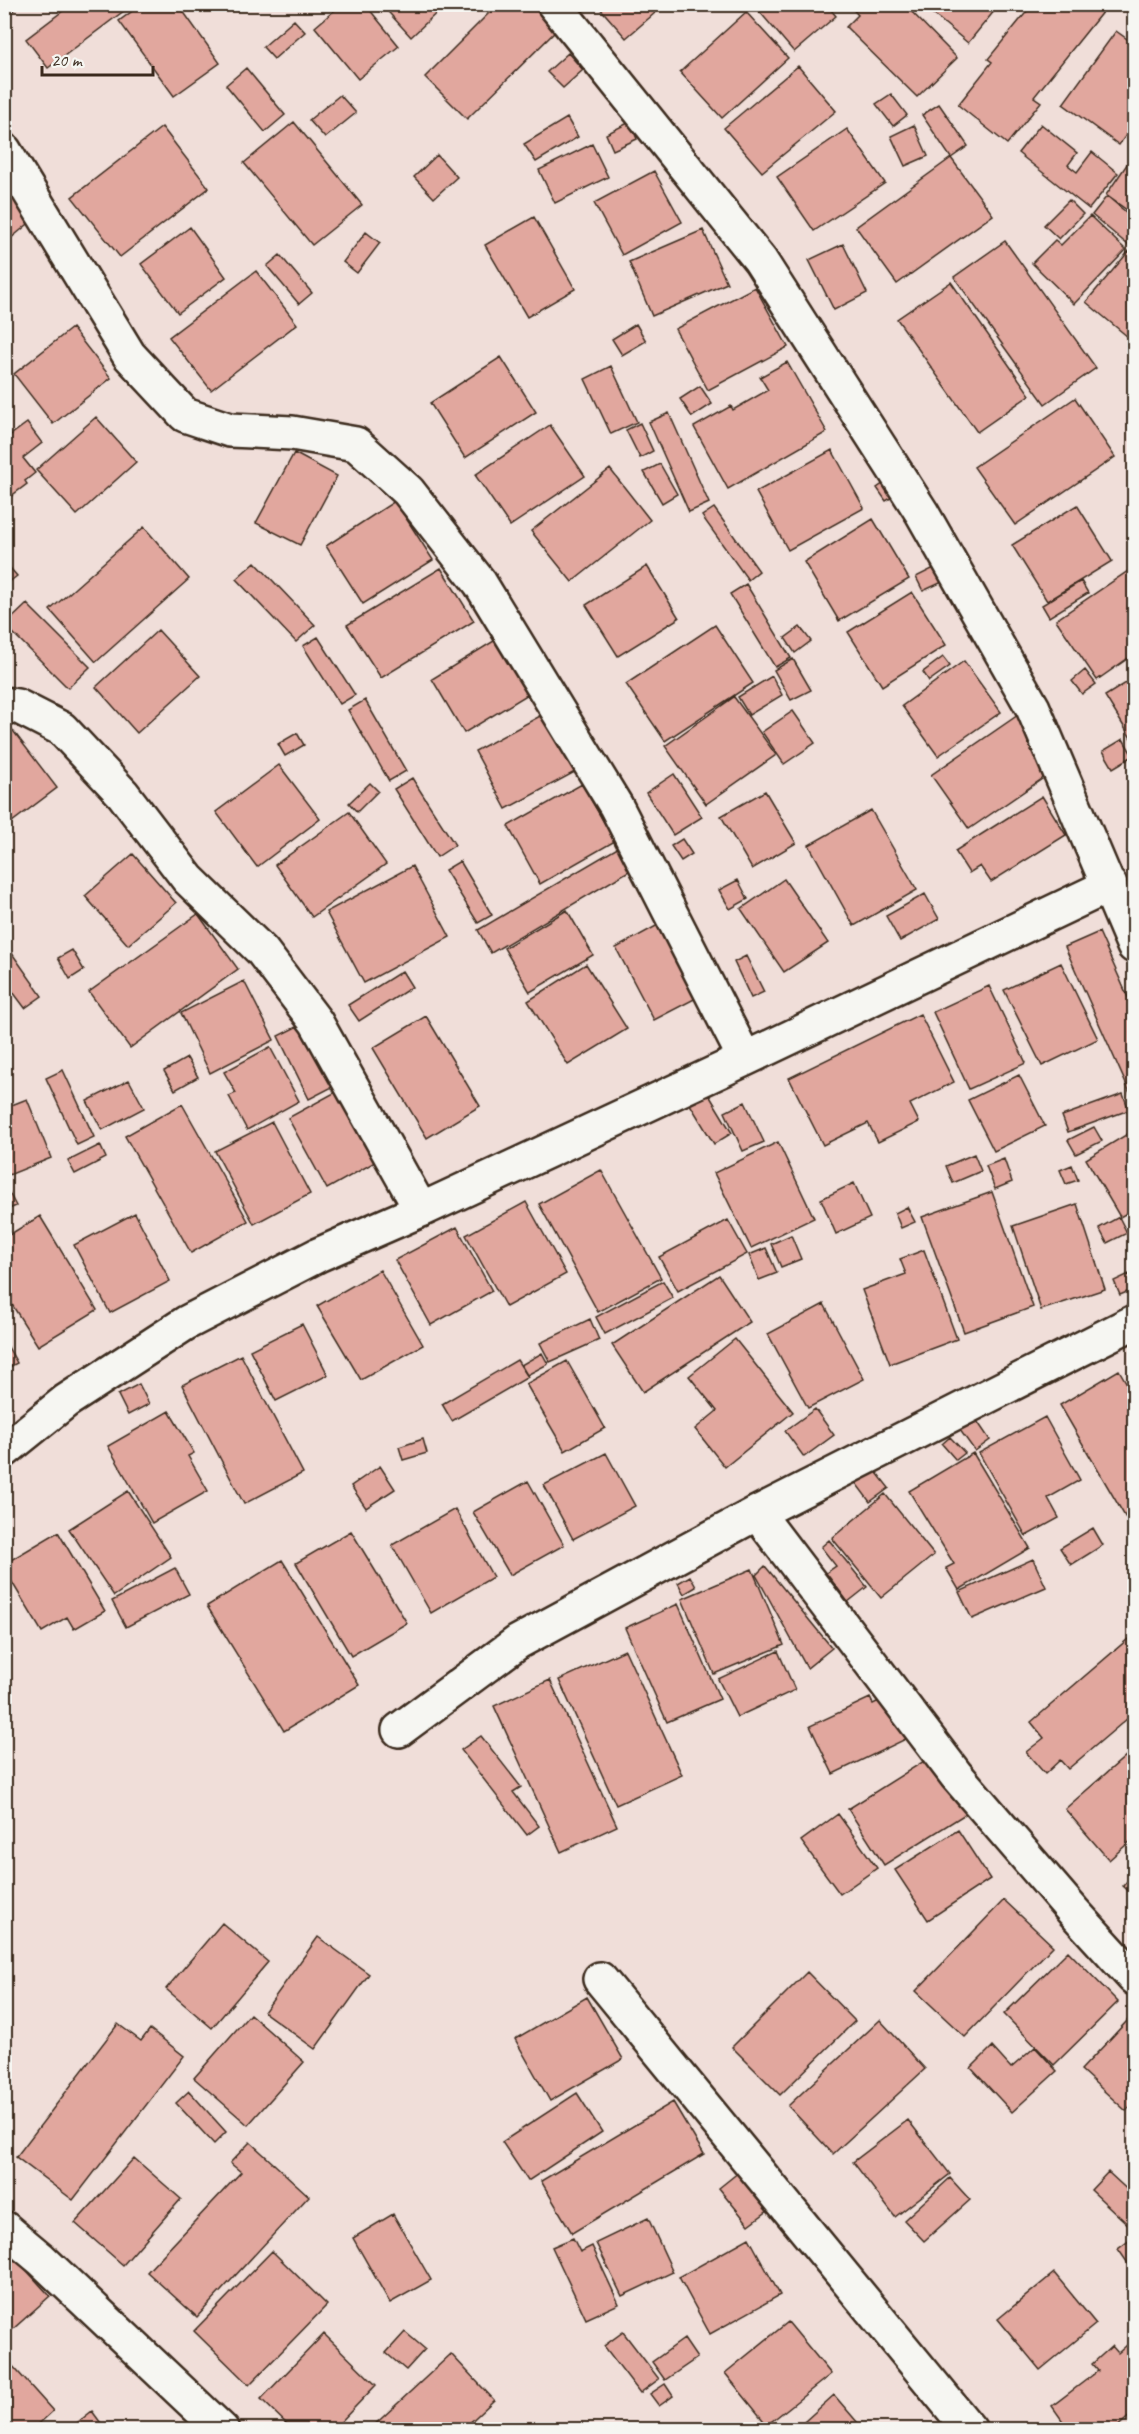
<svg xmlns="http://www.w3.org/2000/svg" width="1139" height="2434" font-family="Caveat,sans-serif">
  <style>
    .building { fill: #e1a79e; stroke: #3b2a1e; stroke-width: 1.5 }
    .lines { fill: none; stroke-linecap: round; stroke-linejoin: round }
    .street-casing { stroke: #3b2a1e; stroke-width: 38 }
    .street { stroke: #f6f6f2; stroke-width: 33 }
  </style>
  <rect width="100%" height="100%" fill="#f0ded9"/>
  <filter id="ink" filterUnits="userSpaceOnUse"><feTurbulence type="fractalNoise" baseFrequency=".0167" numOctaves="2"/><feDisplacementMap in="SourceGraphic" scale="12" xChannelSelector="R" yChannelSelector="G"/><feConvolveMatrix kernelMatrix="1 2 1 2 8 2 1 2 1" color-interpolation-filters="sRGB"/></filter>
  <g filter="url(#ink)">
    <path class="building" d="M4,4H20L10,13Z
      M72,4H133L48,68L26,39Z
      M142,4H178L220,63L174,96L119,21Z
      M342,4H365L399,46L358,79L315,27Z
      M381,4H446L411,37Z
      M498,4H537L560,27L467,119L425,77Z
      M602,4H648L655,13L626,38L599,7Z
      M753,4H826L836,16L794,52Z
      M848,4H904L957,58L917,97L846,27L858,15Z
      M921,4H1000L968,43Z
      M1033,4H1095L1103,11L1034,97L1041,102L1007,144L958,105L992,62L988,59Z
      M746,12L788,58L722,118L680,72Z
      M294,20L305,32L274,59L263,47Z
      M1116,31L1134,44V124L1119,145L1063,104Z
      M568,53L583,70L563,88L547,72Z
      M798,66L836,111L762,172L724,128Z
      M246,68L285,115L265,132L226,85Z
      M891,94L907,115L893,126L876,104Z
      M340,95L356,113L325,138L309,120Z
      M939,104L968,146L951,158L922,115Z
      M567,118L578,137L536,162L524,144Z
      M294,122L362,205L312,245L244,163Z
      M630,122L637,139L613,150L606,134Z
      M1041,124L1077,153L1068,165L1077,172L1092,152L1118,173L1089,209L1018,153Z
      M914,125L928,156L905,166L891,136Z
      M162,127L209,188L120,257L72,197Z
      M847,129L885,183L814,231L777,177Z
      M592,144L608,177L555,203L539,170Z
      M1134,154V215L1106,195Z
      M437,155L457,177L434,198L414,177Z
      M951,158L993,215L897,284L856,227Z
      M654,171L682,222L622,255L594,203Z
      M4,187L33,220L4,244Z
      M1107,196L1134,219V250L1092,215Z
      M1069,200L1083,214L1059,239L1044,225Z
      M1090,216L1126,250L1074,304L1032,263L1055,240L1061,245Z
      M534,217L575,289L527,317L485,245Z
      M190,227L226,277L178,313L141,264Z
      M703,230L727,283L652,316L629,262Z
      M366,232L380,243L357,273L343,262Z
      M1005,241L1096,368L1045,404L954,277Z
      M843,244L867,293L834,310L809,260Z
      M1129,251L1134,256V342L1086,302Z
      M280,255L312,293L299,304L267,266Z
      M256,271L297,324L211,390L169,337Z
      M951,282L1030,395L977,432L897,319Z
      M755,287L788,347L708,390L675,329Z
      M636,324L646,341L622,355L612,339Z
      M72,328L111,378L53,424L14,374Z
      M501,357L536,412L465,458L430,403Z
      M787,362L827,432L728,489L694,427L731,406L733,410L768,390L760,377Z
      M611,366L637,422L611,434L585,379Z
      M700,386L712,404L692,417L680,399Z
      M1075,398L1115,457L1015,525L974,467Z
      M669,413L709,503L689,512L649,422Z
      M96,417L136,462L77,515L36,470Z
      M27,423L42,443L23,458L35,473L25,481L27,484L7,499L4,497V440Z
      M640,423L653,451L640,458L626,430Z
      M550,425L585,476L510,526L475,475Z
      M832,450L864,508L788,550L756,492Z
      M294,453L337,476L300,545L256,523Z
      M660,464L677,494L662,503L644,472Z
      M610,469L650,520L572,582L531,531Z
      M893,477L902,491L886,501L877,488Z
      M395,501L433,560L363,604L326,546Z
      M1077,505L1112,561L1047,601L1012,545Z
      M714,508L759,571L748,580L702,516Z
      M873,519L909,579L839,621L804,562Z
      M144,527L189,579L96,662L50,610Z
      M4,561L17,576L4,586Z
      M255,562L315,625L296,642L236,579Z
      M944,563L951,578L923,591L916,577Z
      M647,566L679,618L618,656L586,605Z
      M1134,567V654L1097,680L1056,620Z
      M441,568L474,621L381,678L347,625Z
      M1081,581L1088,593L1049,617L1042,605Z
      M746,584L791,658L775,667L730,594Z
      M912,592L946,645L882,686L848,632Z
      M27,604L90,667L68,688L5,625Z
      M715,625L753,683L665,741L626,684Z
      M800,627L811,641L795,653L785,638Z
      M158,630L200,676L137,733L96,687Z
      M502,636L535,690L464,733L432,679Z
      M318,637L355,695L340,704L303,646Z
      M943,657L950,666L929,681L923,672Z
      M793,659L811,690L791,700L774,670Z
      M964,661L1001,712L938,756L902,706Z
      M1085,670L1096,684L1082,694L1072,681Z
      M772,676L782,695L749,715L738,697Z
      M1134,678V743L1105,696Z
      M734,697L776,755L706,804L665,746Z
      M365,700L406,771L389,781L348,710Z
      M555,708L586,766L506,809L475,751Z
      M793,711L815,743L784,764L762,732Z
      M1021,713L1058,768L969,829L931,775Z
      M4,719L57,788L4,828Z
      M297,733L304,745L285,756L278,744Z
      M1123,739L1133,756L1113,768L1103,751Z
      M279,765L320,819L257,867L216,812Z
      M674,774L702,817L673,835L646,793Z
      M412,778L455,845L437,857L394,789Z
      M370,783L378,791L357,812L349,803Z
      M582,784L615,841L540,884L508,826Z
      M765,791L796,843L752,869L721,816Z
      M1042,796L1066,835L991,882L980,866L969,873L955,851Z
      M871,810L917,890L854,926L809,845Z
      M349,812L386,864L312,917L275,865Z
      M682,839L692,854L681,861L671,846Z
      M626,843L639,865L491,953L478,930Z
      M133,854L176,903L128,945L85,896Z
      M460,861L492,915L478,923L445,870Z
      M412,866L450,937L364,983L326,912Z
      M784,879L828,943L784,972L741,909Z
      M738,880L748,899L730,909L719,890Z
      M925,894L939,919L900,941L886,916Z
      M567,910L593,955L530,992L504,948Z
      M198,914L238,969L130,1048L89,992Z
      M667,920L706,993L654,1020L616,948Z
      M1099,932L1134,1011V1102L1065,947Z
      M72,950L84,970L70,979L58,958Z
      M11,952L42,996L25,1008L4,980V956Z
      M746,956L764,992L751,998L734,962Z
      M1061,963L1098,1039L1042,1066L1004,990Z
      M586,964L627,1029L568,1065L528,1001Z
      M402,971L412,987L359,1021L348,1005Z
      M244,981L274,1040L210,1073L181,1013Z
      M989,986L1026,1063L969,1089L933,1012Z
      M920,1014L954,1082L910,1104L919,1122L878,1142L868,1123L823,1145L789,1078Z
      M426,1016L480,1106L427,1138L373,1048Z
      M312,1019L342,1082L309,1099L278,1036Z
      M270,1047L299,1101L247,1130L229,1096L236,1093L224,1072Z
      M187,1058L198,1077L175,1090L164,1071Z
      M63,1070L94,1137L77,1145L46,1078Z
      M1019,1075L1045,1126L994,1151L968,1100Z
      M129,1080L144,1108L102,1130L87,1101Z
      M345,1087L384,1157L327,1189L288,1118Z
      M706,1090L732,1133L714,1144L688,1101Z
      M1123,1094L1129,1110L1068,1132L1062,1116Z
      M27,1099L51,1158L4,1177V1108Z
      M745,1102L764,1142L743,1151L725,1112Z
      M182,1104L248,1221L191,1253L125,1136Z
      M272,1122L310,1194L254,1224L215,1151Z
      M1094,1127L1102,1141L1076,1154L1068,1140Z
      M1134,1130V1209L1120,1217L1086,1159Z
      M778,1142L814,1218L751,1248L714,1173Z
      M100,1145L106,1158L75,1174L68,1161Z
      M974,1154L981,1171L953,1183L946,1166Z
      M1004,1159L1012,1182L995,1189L986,1166Z
      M1072,1165L1078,1180L1066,1184L1060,1170Z
      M601,1170L661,1278L598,1312L539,1204Z
      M854,1183L870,1218L836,1234L821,1199Z
      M6,1187L16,1206L4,1211V1188Z
      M992,1192L1033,1307L964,1332L922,1217Z
      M526,1202L566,1274L506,1307L466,1235Z
      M1077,1204L1105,1289L1041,1310L1013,1226Z
      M907,1207L915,1222L901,1228L895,1213Z
      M135,1213L170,1281L110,1313L74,1245Z
      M40,1216L97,1310L38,1346L4,1292V1238Z
      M1119,1217L1127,1233L1107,1243L1099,1228Z
      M728,1220L747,1254L678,1291L659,1257Z
      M457,1227L492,1291L431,1325L395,1260Z
      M791,1235L801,1259L781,1267L771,1244Z
      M766,1248L777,1273L759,1280L749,1255Z
      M924,1250L957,1339L890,1364L862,1290L906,1274L900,1259Z
      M380,1270L423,1345L361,1380L317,1306Z
      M1129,1274L1134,1289L1120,1295L1114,1281Z
      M719,1275L750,1322L643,1392L612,1345Z
      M663,1281L673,1298L605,1334L596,1317Z
      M824,1304L864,1379L808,1408L768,1334Z
      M590,1319L599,1340L550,1362L540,1343Z
      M302,1324L328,1375L276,1401L250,1350Z
      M735,1339L793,1412L725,1467L695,1429L717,1411L689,1376Z
      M4,1340L17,1363L4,1370Z
      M542,1353L548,1364L527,1375L521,1365Z
      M241,1355L303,1473L244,1504L182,1385Z
      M517,1360L528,1377L452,1421L442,1404Z
      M567,1361L605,1428L565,1451L526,1384Z
      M1119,1370L1134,1396V1532L1060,1405Z
      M139,1384L149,1404L128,1415L118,1395Z
      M815,1409L834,1435L804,1457L785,1431Z
      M169,1411L194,1453L188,1456L208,1491L152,1523L108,1446Z
      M973,1415L990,1440L975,1451L957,1426Z
      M1045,1417L1080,1480L1048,1498L1059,1518L1026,1536L979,1453Z
      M950,1437L965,1453L956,1460L942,1444Z
      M423,1439L427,1453L403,1460L399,1447Z
      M606,1453L635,1506L573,1539L544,1485Z
      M973,1453L1030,1548L959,1590L946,1568L954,1564L909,1491Z
      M870,1464L889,1488L870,1502L852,1478Z
      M380,1466L395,1489L366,1508L351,1486Z
      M528,1481L564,1545L510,1575L473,1512Z
      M128,1491L171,1557L114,1596L69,1529Z
      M885,1494L934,1555L881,1598L832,1538Z
      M455,1509L493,1577L431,1613L392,1545Z
      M1093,1528L1103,1545L1071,1565L1060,1548Z
      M351,1531L407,1623L351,1656L296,1563Z
      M58,1532L105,1611L74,1629L67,1617L42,1632L4,1569V1564Z
      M829,1540L867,1587L848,1602L826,1573L836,1566L821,1547Z
      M1033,1559L1046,1587L972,1619L959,1592Z
      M282,1560L359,1685L284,1731L207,1606Z
      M765,1566L832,1648L807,1668L756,1575Z
      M175,1568L189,1594L126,1627L112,1601Z
      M752,1569L784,1645L714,1674L682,1599Z
      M690,1576L696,1587L684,1594L678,1583Z
      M678,1604L720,1699L667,1722L625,1628Z
      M1134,1634V1713L1068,1769L1060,1760L1045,1774L1026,1752L1044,1738L1031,1722Z
      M625,1650L682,1775L616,1805L559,1680Z
      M778,1651L795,1690L737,1717L718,1679Z
      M550,1680L617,1826L561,1852L494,1706Z
      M889,1696L908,1738L833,1774L810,1726L870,1698L873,1704Z
      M481,1736L521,1787L513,1792L539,1826L527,1835L461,1750Z
      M1134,1749V1838L1109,1860L1065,1809Z
      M932,1756L967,1813L884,1865L848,1809Z
      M838,1814L877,1868L840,1894L801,1841Z
      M958,1830L990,1879L928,1920L895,1870Z
      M1134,1873V1896L1123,1886Z
      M1004,1900L1053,1946L965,2037L916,1991Z
      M222,1923L268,1962L212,2028L166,1989Z
      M318,1937L369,1974L315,2049L264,2012Z
      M1068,1951L1118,2002L1054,2065L1004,2014Z
      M807,1972L855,2021L780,2095L732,2047Z
      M587,1997L623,2059L550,2101L515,2039Z
      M250,2014L304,2062L248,2125L194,2078Z
      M1129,2019L1134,2025V2102L1126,2111L1081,2070Z
      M880,2020L925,2069L833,2154L788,2106Z
      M118,2024L141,2041L150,2029L184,2056L73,2200L16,2157Z
      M992,2047L1011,2068L1035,2047L1057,2071L1012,2112L971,2068Z
      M189,2091L226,2132L214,2144L176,2103Z
      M577,2093L602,2132L528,2181L502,2142Z
      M673,2102L704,2154L572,2233L541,2181Z
      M908,2120L950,2174L895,2217L853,2162Z
      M250,2142L309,2196L197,2317L147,2272L241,2172L230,2163Z
      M134,2158L181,2199L123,2265L75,2223Z
      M739,2172L769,2210L749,2225L719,2188Z
      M1108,2172L1134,2196V2230L1091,2190Z
      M950,2178L970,2200L924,2241L904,2220Z
      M393,2214L431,2280L390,2303L353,2238Z
      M648,2218L673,2272L622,2296L596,2243Z
      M1134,2237V2272L1118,2249Z
      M573,2238L580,2252L592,2246L619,2304L586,2319L552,2247Z
      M749,2238L780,2295L710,2334L679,2277Z
      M7,2249L50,2296L4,2337V2252Z
      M272,2251L327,2305L249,2385L194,2331Z
      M1054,2273L1096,2324L1040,2370L998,2319Z
      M788,2322L831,2374L767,2425L725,2373Z
      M405,2332L425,2349L406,2370L386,2353Z
      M623,2332L659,2379L640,2393L604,2346Z
      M324,2334L376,2385L333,2430H293L261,2399Z
      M684,2339L697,2358L665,2380L652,2362Z
      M1134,2339V2412L1114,2430H1069L1052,2406L1098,2371L1092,2364L1112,2346L1118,2353Z
      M451,2354L494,2400L462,2430H369Z
      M10,2363L53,2411L32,2430H4V2368Z
      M665,2384L673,2396L659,2406L650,2394Z
      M834,2395L864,2430H795Z
      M92,2411L106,2430H68Z"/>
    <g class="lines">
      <defs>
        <path id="street" d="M554,4L760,260L922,513L1033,708L1134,946
          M4,150L129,355L185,415L230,430L292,433L356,444L408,491L480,583L616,806L745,1059
          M4,704L17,706L62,729L123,794L188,879L262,951L316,1022L421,1210
          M4,1451L66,1401L186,1323L318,1255L421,1210L745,1059L1110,885
          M757,1513L956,1775L1073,1911L1134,1978
          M399,1730L518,1642L757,1513L1134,1322
          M600,1979L970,2430
          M4,2228L41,2259L222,2430"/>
      </defs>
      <use href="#street" class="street-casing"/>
      <use href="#street" class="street"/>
    </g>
  </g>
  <rect width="1139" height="2434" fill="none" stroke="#f6f6f2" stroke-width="24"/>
  <rect x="12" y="12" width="1115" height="2410" fill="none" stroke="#3b2a1e" stroke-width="2" filter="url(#ink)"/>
  <path d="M42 66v9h111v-9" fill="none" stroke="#3b2a1e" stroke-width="3"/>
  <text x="51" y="66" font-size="18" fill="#3b2a1e" stroke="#f6f6f2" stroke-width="4.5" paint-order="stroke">20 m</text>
</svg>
